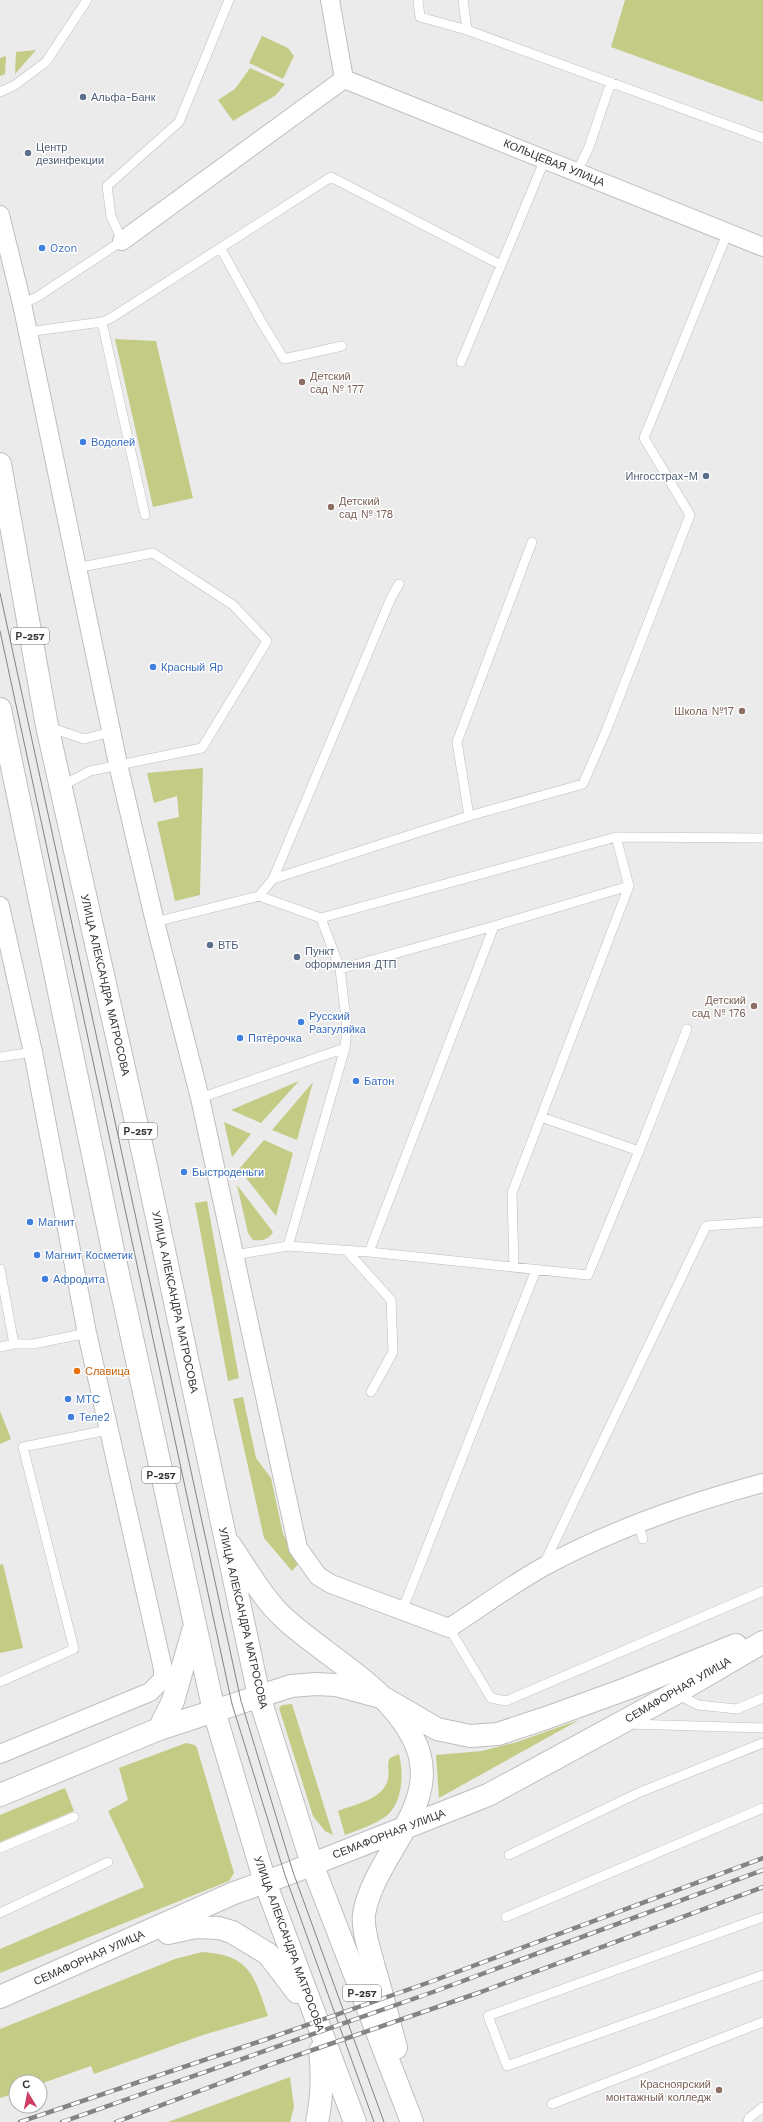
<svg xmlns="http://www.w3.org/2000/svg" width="763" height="2122" font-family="'Work Sans',sans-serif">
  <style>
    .green { fill: #c4cb85 }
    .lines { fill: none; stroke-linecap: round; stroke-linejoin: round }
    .lane-casing { stroke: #bebebf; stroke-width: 10 }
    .street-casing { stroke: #bebebf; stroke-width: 20 }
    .highway-casing { stroke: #bebebf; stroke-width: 24 }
    .lane { stroke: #fff; stroke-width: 9 }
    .street { stroke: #fff; stroke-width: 18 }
    .highway { stroke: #fff; stroke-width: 22 }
    .tram { stroke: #848485; stroke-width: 1 }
    .rail-casing { stroke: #848485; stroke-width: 4.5 }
    .rail { stroke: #fff; stroke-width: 3; stroke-dasharray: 9; stroke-linecap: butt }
    .service-dot { fill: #5c6f8a; stroke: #fff; stroke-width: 1.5 }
    .shop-dot { fill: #3f7fe0; stroke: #fff; stroke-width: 1.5 }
    .education-dot { fill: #8d6e63; stroke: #fff; stroke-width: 1.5 }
    .food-dot { fill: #e8710a; stroke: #fff; stroke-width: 1.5 }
    .labels { text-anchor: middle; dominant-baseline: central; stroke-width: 3; stroke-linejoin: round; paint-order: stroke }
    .shield { fill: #fff; stroke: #717172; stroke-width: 1 }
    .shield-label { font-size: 10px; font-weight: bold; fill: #343435 }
    .service-label { font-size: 11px; fill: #4e5e75; stroke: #fff; text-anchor: start }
    .street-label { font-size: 11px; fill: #343435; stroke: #fff }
    .shop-label { font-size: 11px; fill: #366cbe; stroke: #fff; text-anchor: start }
    .education-label { font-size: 11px; fill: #785e54; stroke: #fff; text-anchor: end }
    .food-label { font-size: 11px; fill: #c56008; stroke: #fff; text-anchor: start }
  </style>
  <rect width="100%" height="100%" fill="#ebebec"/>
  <path class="green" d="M625,0H763V102L611,47Z
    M262,36L288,48L294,56L283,79L249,63Z
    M36,50L15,74L16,52Z
    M6,56L5,74L0,76V58Z
    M250,68L285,84L276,95L233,121L218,100L235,89Z
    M115,339L156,341L193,498L153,507Z
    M203,768L200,895L175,901L157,822L179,817L177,796L154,803L147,773Z
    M299,1081L261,1123L231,1110Z
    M313,1082L297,1140L272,1130Z
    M224,1122L251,1134L232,1157Z
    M264,1140L293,1153L276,1216L239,1169Z
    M237,1185L273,1232C268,1240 262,1241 253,1240L248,1233Z
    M207,1201L239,1378L228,1381L195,1203Z
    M243,1397L256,1458L271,1478L283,1534L299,1563L292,1571L264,1538L233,1399Z
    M0,1411L11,1439L0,1444Z
    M3,1564L23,1648L0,1653V1565Z
    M292,1704L333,1835L325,1831L313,1816L279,1708L282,1705Z
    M579,1720L439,1798L436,1755L482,1751L517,1742Z
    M186,1743L195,1745L197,1748L234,1873L229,1881L0,1973V1949L144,1887L108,1811L128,1800L119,1768Z
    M399,1754C404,1774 403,1804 385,1817C373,1825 358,1830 345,1835L338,1811C355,1804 383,1800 388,1779C390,1772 386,1764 390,1758Z
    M65,1788L74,1811L0,1842V1815Z
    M202,1952C250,1955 254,1975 268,2016L203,2035L94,2074L91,2066L40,2084V2082H16V2093L0,2098V2029L175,1959Z
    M290,2077L294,2107L290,2122H168Z"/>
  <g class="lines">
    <defs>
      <path id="lane" d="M418,0L420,17L467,30L763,138
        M463,0L467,30
        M0,92L15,85L46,62L87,0
        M577,172L589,147L611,82
        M221,249L262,323L284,359L342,346
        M22,304L37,297L122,241L111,216L107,186L179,122L229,0
        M102,322L145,515
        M27,332L102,322L111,318L331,177L501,265
        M461,362L545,159
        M49,727L84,739L111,732
        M60,787L90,771L202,748L267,641L233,605L153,553L76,568
        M469,816L457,742L532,542
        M273,879L391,598L399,584
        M259,896L273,879L469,816L583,784L606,731L690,515L644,438L727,234
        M155,922L259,896L321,918L616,837L763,838
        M340,969L494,926
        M0,1057L33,1052
        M200,1098L345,1048
        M541,1117L629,886L616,837
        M639,1151L687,1029
        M288,1246L345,1048L347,1028L340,969L321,918
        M347,1251L391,1300L393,1352L371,1392
        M369,1252L494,926L629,886
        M234,1255L288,1246L369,1252L588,1275L639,1151L541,1117L512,1193L514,1267
        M0,1269L14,1344L0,1347
        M14,1344H33L87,1333
        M638,1524L643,1539
        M544,1564L706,1226L763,1222
        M402,1611L536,1270
        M449,1628L491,1698L506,1701L763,1591
        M0,1682L74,1649L23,1447L108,1430
        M677,1694L698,1705L737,1709L763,1698
        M629,1724L763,1728
        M0,1848L74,1817
        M509,1855L638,1793L763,1743
        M0,1913L108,1862
        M506,1917L763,1808
        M763,1917L488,2016L507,2066L763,1975
        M552,2104L763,2022
        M748,2122L749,2118L763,2107"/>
      <path id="street" d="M330,0L344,79
        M344,79L763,247
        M0,215L22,304L118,764L155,922L200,1098L298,1548L318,1576L331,1584L449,1628C480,1608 511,1585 543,1567C611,1530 688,1503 763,1483
        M122,241L344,79
        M0,906L33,1052L87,1333L163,1669V1679L150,1692L0,1754"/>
      <path id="highway" d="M0,464L47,726L146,1166L259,1696L312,1864L412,2122
        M0,709L115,1260L214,1711L265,1882L355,2122
        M230,1545C246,1568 263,1599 284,1618C326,1657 386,1685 413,1738C447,1802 374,1854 364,1914C362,1930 370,1951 374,1967C382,1994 389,2021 396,2048
        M159,1729L173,1701L193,1631
        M0,1795L159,1729L291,1686L316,1684L336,1685L384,1698L437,1729L470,1736L498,1734L546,1718L626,1689L736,1645
        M168,1933L196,1927L219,1928L232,1932L268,1954L297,1992
        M0,1997L234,1893L285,1875L488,1795L676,1693L763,1642
        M317,2122C322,2098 323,2075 320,2051"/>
    </defs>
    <use href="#lane" class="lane-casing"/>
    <use href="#street" class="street-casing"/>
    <use href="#highway" class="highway-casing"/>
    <use href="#lane" class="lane"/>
    <use href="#street" class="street"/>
    <use href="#highway" class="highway"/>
    <path class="tram" d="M0,593L241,1701L293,1872L384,2122
      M0,631L232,1704L285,1875L374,2122"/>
    <defs>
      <path id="rail" d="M20,2122L264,2040L430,1982L763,1858
        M62,2122L433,1992L763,1870
        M116,2122L272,2064L481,1992L763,1887"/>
    </defs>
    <use href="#rail" class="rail-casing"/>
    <use href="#rail" class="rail"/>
  </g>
  <g class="service-dot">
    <circle cx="83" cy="97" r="4"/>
    <circle cx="28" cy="153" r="4"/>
    <circle cx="706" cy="476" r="4"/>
    <circle cx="210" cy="945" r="4"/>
    <circle cx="297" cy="957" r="4"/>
  </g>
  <g class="shop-dot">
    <circle cx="42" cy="248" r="4"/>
    <circle cx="83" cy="442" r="4"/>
    <circle cx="153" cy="667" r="4"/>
    <circle cx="301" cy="1022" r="4"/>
    <circle cx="240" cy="1038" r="4"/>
    <circle cx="356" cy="1081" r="4"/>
    <circle cx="184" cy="1172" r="4"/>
    <circle cx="30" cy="1222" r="4"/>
    <circle cx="37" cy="1255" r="4"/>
    <circle cx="45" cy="1279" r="4"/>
    <circle cx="68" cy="1399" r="4"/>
    <circle cx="71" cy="1417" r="4"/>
  </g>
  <g class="education-dot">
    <circle cx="302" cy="382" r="4"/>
    <circle cx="331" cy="507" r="4"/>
    <circle cx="742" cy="711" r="4"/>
    <circle cx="754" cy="1006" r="4"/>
    <circle cx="719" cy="2090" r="4"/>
  </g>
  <circle class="food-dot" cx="77" cy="1371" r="4"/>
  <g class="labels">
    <g class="shield">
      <rect x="11" y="628" width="38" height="16" rx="3"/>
      <rect x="119" y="1123" width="38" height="16" rx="3"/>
      <rect x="142" y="1467" width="38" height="16" rx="3"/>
      <rect x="343" y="1985" width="38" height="16" rx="3"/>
    </g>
    <g class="shield-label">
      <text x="30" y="636">Р-257</text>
      <text x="138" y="1131">Р-257</text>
      <text x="161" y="1475">Р-257</text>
      <text x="362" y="1993">Р-257</text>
    </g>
    <g class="service-label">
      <text x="91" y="97">Альфа-Банк</text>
      <text x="36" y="147">Центр<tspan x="36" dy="13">дезинфекции</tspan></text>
      <text x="698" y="476" text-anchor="end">Ингосстрах-М</text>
      <text x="218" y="945">ВТБ</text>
      <text x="305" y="951">Пункт<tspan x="305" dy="13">оформления ДТП</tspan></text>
    </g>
    <g class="street-label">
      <text transform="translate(554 163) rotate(22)">КОЛЬЦЕВАЯ УЛИЦА</text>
      <text transform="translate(105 985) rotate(77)">УЛИЦА АЛЕКСАНДРА МАТРОСОВА</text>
      <text transform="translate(175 1302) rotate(78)">УЛИЦА АЛЕКСАНДРА МАТРОСОВА</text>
      <text transform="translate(243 1618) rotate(77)">УЛИЦА АЛЕКСАНДРА МАТРОСОВА</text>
      <text transform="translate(678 1690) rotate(-30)">СЕМАФОРНАЯ УЛИЦА</text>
      <text transform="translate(389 1834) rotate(-21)">СЕМАФОРНАЯ УЛИЦА</text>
      <text transform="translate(289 1944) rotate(70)">УЛИЦА АЛЕКСАНДРА МАТРОСОВА</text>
      <text transform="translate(89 1958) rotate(-24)">СЕМАФОРНАЯ УЛИЦА</text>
    </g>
    <g class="shop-label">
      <text x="50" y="248">Ozon</text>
      <text x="91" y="442">Водолей</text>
      <text x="161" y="667">Красный Яр</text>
      <text x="309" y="1016">Русский<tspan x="309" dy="13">Разгуляйка</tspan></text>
      <text x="248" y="1038">Пятёрочка</text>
      <text x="364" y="1081">Батон</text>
      <text x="192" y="1172">Быстроденьги</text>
      <text x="38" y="1222">Магнит</text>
      <text x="45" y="1255">Магнит Косметик</text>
      <text x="53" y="1279">Афродита</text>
      <text x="76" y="1399">МТС</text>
      <text x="79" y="1417">Теле2</text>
    </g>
    <g class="education-label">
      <text x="310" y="376" text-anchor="start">Детский<tspan x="310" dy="13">сад № 177</tspan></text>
      <text x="339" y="501" text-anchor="start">Детский<tspan x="339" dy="13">сад № 178</tspan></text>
      <text x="734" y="711">Школа №17</text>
      <text x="746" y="1000">Детский<tspan x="746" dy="13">сад № 176</tspan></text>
      <text x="711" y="2084">Красноярский<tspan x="711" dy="13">монтажный колледж</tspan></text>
    </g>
    <g class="food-label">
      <text x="85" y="1371">Славица</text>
    </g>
  </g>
  <g transform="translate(28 2094) rotate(350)"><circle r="19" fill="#ffffff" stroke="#aeaeae"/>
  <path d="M0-3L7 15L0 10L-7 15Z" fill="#cd3e62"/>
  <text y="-6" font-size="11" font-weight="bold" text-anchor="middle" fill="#343435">С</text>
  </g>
</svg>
